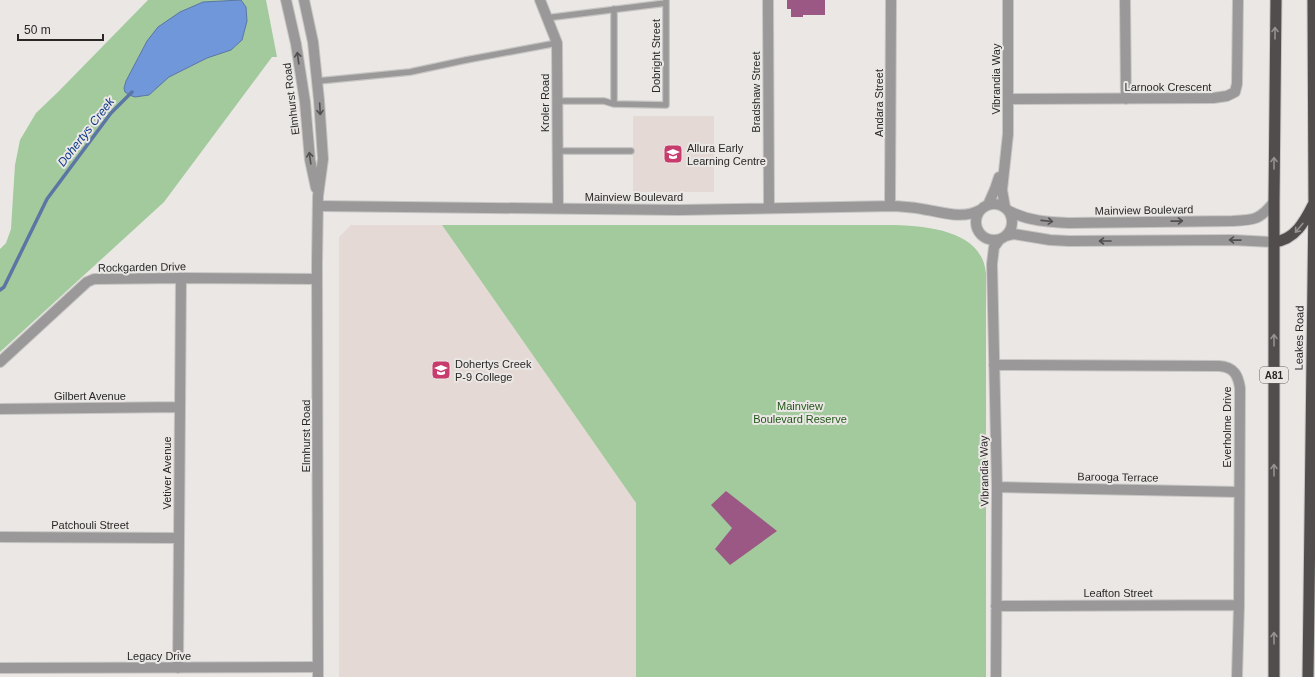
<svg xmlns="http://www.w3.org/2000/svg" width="1315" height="677" font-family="Helvetica,sans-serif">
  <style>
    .built { fill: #e4d9d4 }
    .green { fill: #a2ca9c }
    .water { fill: #7097d9; stroke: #5b76a4 }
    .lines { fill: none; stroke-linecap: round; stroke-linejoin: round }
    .stream { stroke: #5b76a4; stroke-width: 3.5 }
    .building { fill: #9c5885 }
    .service-casing { stroke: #c7c5c3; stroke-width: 8 }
    .minor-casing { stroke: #c7c5c3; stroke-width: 12 }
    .tertiary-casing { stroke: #c7c5c3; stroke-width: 12 }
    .trunk-casing { stroke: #c7c5c3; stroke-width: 13 }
    .service { stroke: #9a9898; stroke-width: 5.5 }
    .minor { stroke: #9a9898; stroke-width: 10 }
    .tertiary { stroke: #9a9898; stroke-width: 10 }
    .trunk { stroke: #504d4c; stroke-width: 11 }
    .oneway { stroke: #959291 }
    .oneway2 { stroke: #514f4f }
    .labels { text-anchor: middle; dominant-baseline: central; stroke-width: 4; stroke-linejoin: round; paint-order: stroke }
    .shield { fill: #eae7e5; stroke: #636160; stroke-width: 1 }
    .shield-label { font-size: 10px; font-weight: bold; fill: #292827 }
    .street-label { font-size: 11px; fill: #292827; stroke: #eae7e5 }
    .poi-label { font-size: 11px; fill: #292827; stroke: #eae7e5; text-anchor: start }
    .park-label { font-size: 11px; fill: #205718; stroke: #eae7e5 }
    .water-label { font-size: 12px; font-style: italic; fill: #0a3885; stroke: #eae7e5 }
  </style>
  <rect width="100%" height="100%" fill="#eae7e5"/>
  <path class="built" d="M633,116H714V192H633Z
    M351,225H442L636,503V677H339V237Z"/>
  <path class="green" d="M148,0H266L277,57H272L164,202L0,352V249L6,243L11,229L15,165L20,140L36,113L58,92Z
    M442,225H895C928,226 983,231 986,274V677H636V503Z"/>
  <path class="water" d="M241,0L246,7L247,21L242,40L231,50L207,58L169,77L149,95L135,97L129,95L125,92L124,88L126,81L147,41L158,27L180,12L203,2Z"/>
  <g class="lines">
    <path class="stream" d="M0,290L4,287L47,199L111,113L132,92"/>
  </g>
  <path class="building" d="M787,0H825V15H803V17H791V9H787Z
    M726,491L777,531L730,565L715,549L732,528L711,505Z"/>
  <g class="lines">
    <defs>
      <path id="service" d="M614,9V104
        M546,18L666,3
        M318,81L410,72L466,60L557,43
        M557,101H604L614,104L666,105V0
        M557,151H631"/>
      <path id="minor" d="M540,0L557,43L558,208
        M768,0L769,207
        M1125,0L1126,99
        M1008,99L1213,98L1227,96L1235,92L1237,84L1238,0
        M976 222a18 18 0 1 1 36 0a18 18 0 1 1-36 0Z
        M988,205L995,189L999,177
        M318,206L679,210L894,206C904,207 913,207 922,209C942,212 962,220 980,210
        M890,206L891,0
        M1005,207L1002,190L1008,134V0
        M1009,211C1028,221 1048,222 1069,223L1232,221C1254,220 1260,220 1274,202
        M1006,236L1014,234L1050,240L1069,241L1232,240L1274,242
        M0,362L87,282L94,279L181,278L317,279
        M994,365L1219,366C1234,367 1238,375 1240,388L1239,605L1237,677
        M0,409L180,407
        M997,487L1239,492
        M0,537L179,538
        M996,606L1239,605
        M0,668L318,667
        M178,668L181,278
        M996,677L997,487L992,264L994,247L1000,239"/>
      <path id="tertiary" d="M286,0L296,44L305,102L310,160L316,188
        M304,0L313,42L319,100L323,159L318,196L317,264L318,677"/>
      <path id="trunk" d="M1274,242C1295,240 1305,221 1313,205
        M1274,677V202L1276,0
        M1308,677L1314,202L1313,0"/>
    </defs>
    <use href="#service" class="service-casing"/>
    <use href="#minor" class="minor-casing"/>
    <use href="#tertiary" class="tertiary-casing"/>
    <use href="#trunk" class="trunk-casing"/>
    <use href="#service" class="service"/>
    <use href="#minor" class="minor"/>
    <use href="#tertiary" class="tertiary"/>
    <use href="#trunk" class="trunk"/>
  </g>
  <defs><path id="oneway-shaft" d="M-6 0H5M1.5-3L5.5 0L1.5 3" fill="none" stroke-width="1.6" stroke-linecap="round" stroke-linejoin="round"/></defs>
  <g class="oneway">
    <use href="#oneway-shaft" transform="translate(1275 33) rotate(-90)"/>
    <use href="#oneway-shaft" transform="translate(1274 163) rotate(-90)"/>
    <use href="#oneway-shaft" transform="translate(1299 228) rotate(130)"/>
    <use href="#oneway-shaft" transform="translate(1274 340) rotate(-90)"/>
    <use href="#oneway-shaft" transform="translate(1274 470) rotate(-90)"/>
    <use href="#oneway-shaft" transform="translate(1274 638) rotate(-90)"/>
  </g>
  <g class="oneway2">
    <use href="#oneway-shaft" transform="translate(298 58) rotate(-98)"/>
    <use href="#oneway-shaft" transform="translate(320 109) rotate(87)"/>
    <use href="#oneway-shaft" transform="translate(310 158) rotate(-98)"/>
    <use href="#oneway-shaft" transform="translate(1047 221) rotate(6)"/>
    <use href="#oneway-shaft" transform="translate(1177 221) rotate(-1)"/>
    <use href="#oneway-shaft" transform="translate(1235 240) rotate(-179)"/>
    <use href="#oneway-shaft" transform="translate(1105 241) rotate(180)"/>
  </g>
  <defs>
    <symbol id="school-square" viewBox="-11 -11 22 22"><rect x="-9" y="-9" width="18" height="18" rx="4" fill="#c73b6d" stroke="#eae7e5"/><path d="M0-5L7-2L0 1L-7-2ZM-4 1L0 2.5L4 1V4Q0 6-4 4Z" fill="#fff"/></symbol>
  </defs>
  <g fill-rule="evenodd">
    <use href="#school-square" x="662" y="143" width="22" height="22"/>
    <use href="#school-square" x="430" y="359" width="22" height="22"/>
  </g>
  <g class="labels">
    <rect class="shield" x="1260" y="367" width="28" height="16" rx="3"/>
    <g class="shield-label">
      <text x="1274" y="375">A81</text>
    </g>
    <g class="street-label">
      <text transform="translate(656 56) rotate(-90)">Dobright Street</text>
      <text transform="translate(996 79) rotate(-90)">Vibrandia Way</text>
      <text x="1168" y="87">Larnook Crescent</text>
      <text transform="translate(756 92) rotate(-90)">Bradshaw Street</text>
      <text transform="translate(291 99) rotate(-97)">Elmhurst Road</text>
      <text transform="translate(545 103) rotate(-90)">Kroler Road</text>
      <text transform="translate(879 103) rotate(-90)">Andara Street</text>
      <text x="634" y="197">Mainview Boulevard</text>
      <text transform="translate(1144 210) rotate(-1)">Mainview Boulevard</text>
      <text transform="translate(142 267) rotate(-1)">Rockgarden Drive</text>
      <text transform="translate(1299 338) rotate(-89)">Leakes Road</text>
      <text x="90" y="396">Gilbert Avenue</text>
      <text transform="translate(1227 427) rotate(-90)">Everholme Drive</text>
      <text transform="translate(306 436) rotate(-90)">Elmhurst Road</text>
      <text transform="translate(984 471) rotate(-91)">Vibrandia Way</text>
      <text transform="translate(167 473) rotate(-90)">Vetiver Avenue</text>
      <text transform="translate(1118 477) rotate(1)">Barooga Terrace</text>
      <text x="90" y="525">Patchouli Street</text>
      <text x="1118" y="593">Leafton Street</text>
      <text x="159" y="656">Legacy Drive</text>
    </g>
    <g class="poi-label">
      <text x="687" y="148">Allura Early<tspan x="687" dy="13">Learning Centre</tspan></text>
      <text x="455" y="364">Dohertys Creek<tspan x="455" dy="13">P-9 College</tspan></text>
    </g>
    <g class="park-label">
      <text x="800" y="406">Mainview<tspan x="800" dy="13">Boulevard Reserve</tspan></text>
    </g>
    <g class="water-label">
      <text transform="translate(86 132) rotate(-52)">Dohertys Creek</text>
    </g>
  </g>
  <path d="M18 34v6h85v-6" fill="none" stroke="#292827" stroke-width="2"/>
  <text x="24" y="34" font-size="12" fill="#292827" stroke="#eae7e5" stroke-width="3" paint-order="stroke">50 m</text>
</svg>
